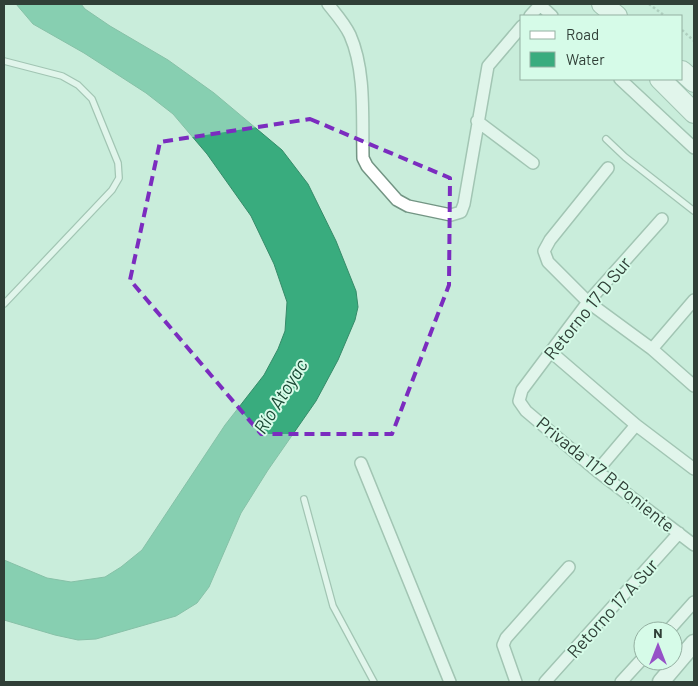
<svg xmlns="http://www.w3.org/2000/svg" width="698" height="686" font-family="Barlow,sans-serif">
  <style>
    .water { fill: #39ac7e; stroke: #368b69 }
    .lines { fill: none; stroke-linecap: round; stroke-linejoin: round }
    .service-casing { stroke: #739584; stroke-width: 8 }
    .minor-casing { stroke: #739584; stroke-width: 14 }
    .secondary-casing { stroke: #739584; stroke-width: 19 }
    .trunk-casing { stroke: #739584; stroke-width: 22 }
    .path { stroke: #90ac9e; stroke-width: 2.5; stroke-dasharray: 2.5 2.5; stroke-linecap: butt }
    .service { stroke: #fff; stroke-width: 5.5 }
    .minor { stroke: #fff; stroke-width: 11 }
    .secondary { stroke: #fff; stroke-width: 16 }
    .trunk { stroke: #fff; stroke-width: 20 }
    .marked { fill: none; stroke: #7b2cbf; stroke-width: 4; stroke-dasharray: 10 6; stroke-linejoin: round }
    .labels { text-anchor: middle; dominant-baseline: central; stroke-width: 4; stroke-linejoin: round; paint-order: stroke }
    .street-label { font-size: 18px; fill: #303f37; stroke: #d6fbe8 }
    .water-label { font-size: 19px; font-style: italic; fill: #1b4935; stroke: #d6fbe8 }
  </style>
  <rect width="100%" height="100%" fill="#c9eddb"/>
  <path class="water" d="M16,4H81L85,9L110,26L168,60L214,93L282,150L308,184L336,241L356,291L358,307L355,320L338,360L316,401L268,470L241,513L209,587L197,603L176,616L96,639L78,640L55,635L4,620V560L47,578L71,582L105,577L121,567L142,550L225,425L264,375L278,349L285,331L287,302L274,264L251,216L207,154L173,114L146,93L84,53L33,24Z"/>
  <g class="lines">
    <defs>
      <path id="service" d="M4,61L62,76L78,85L92,99L118,163L119,178L112,190L4,304
        M606,139L625,157L694,211
        M304,499L333,606L374,682"/>
      <path id="minor" d="M328,4C336,14 345,24 350,35C366,71 362,119 363,158L367,166L397,200L408,206L451,215L461,212L464,204L488,66L522,26
        M539,4L552,16
        M530,16L540,5
        M620,79L694,148
        M477,121L533,163
        M608,168L550,240L544,251L548,262L588,302L652,349L694,386
        M662,219L588,302L522,390L519,401L526,411L597,471L694,545
        M652,349L694,300
        M551,352L636,425L694,469
        M361,463L450,682
        M597,471L636,425
        M668,631L694,602
        M516,682L503,645L506,638L569,567
        M545,682L679,533
        M621,682L643,658"/>
      <path id="secondary" d="M661,682L694,643"/>
      <path id="trunk" d="M602,4L617,16
        M682,71L694,82
        M660,79L694,113"/>
    </defs>
    <use href="#service" class="service-casing"/>
    <use href="#minor" class="minor-casing"/>
    <use href="#secondary" class="secondary-casing"/>
    <use href="#trunk" class="trunk-casing"/>
    <path class="path" d="M649,4L665,16
      M682,30L694,41"/>
    <use href="#service" class="service"/>
    <use href="#minor" class="minor"/>
    <use href="#secondary" class="secondary"/>
    <use href="#trunk" class="trunk"/>
  </g>
  <path d="M0 0H698V686H0ZM310,119L450,178L449,285L392,434H261L130,280L160,142Z" fill="#c9eddb" fill-opacity=".55" fill-rule="evenodd"/>
  <path class="marked" d="M310,119L450,178L449,285L392,434H261L130,280L160,142Z"/>
  <g class="labels">
    <g class="street-label">
      <text transform="translate(587 308) rotate(-51)">Retorno 17 D Sur</text>
      <text transform="translate(606 474) rotate(39)">Privada 117 B Poniente</text>
      <text transform="translate(612 608) rotate(-48)">Retorno 17 A Sur</text>
    </g>
    <g class="water-label">
      <text transform="translate(280 396) rotate(-58)">Río Atoyac</text>
    </g>
  </g>
  <rect width="698" height="686" fill="none" stroke="#303f37" stroke-width="10"/>
  <rect x="520" y="15" width="162" height="65" fill="#d6fbe8" stroke="#94b0a1"/>
  <rect x="530" y="31" width="25" height="8" fill="#ffffff" stroke="#94b0a1"/>
  <text x="566" y="40" font-size="15" fill="#303f37">Road</text>
  <rect x="530" y="52" width="25" height="15" fill="#39ac7e" stroke="#94b0a1"/>
  <text x="566" y="65" font-size="15" fill="#303f37">Water</text>
  <g transform="translate(658 646)"><circle r="24" fill="#d6fbe8" stroke="#94b0a1"/>
  <path d="M0-4L9 19L0 12L-9 19Z" fill="#9652c7"/>
  <text y="-8" font-size="14" font-weight="bold" text-anchor="middle" fill="#303f37">N</text>
  </g>
</svg>
